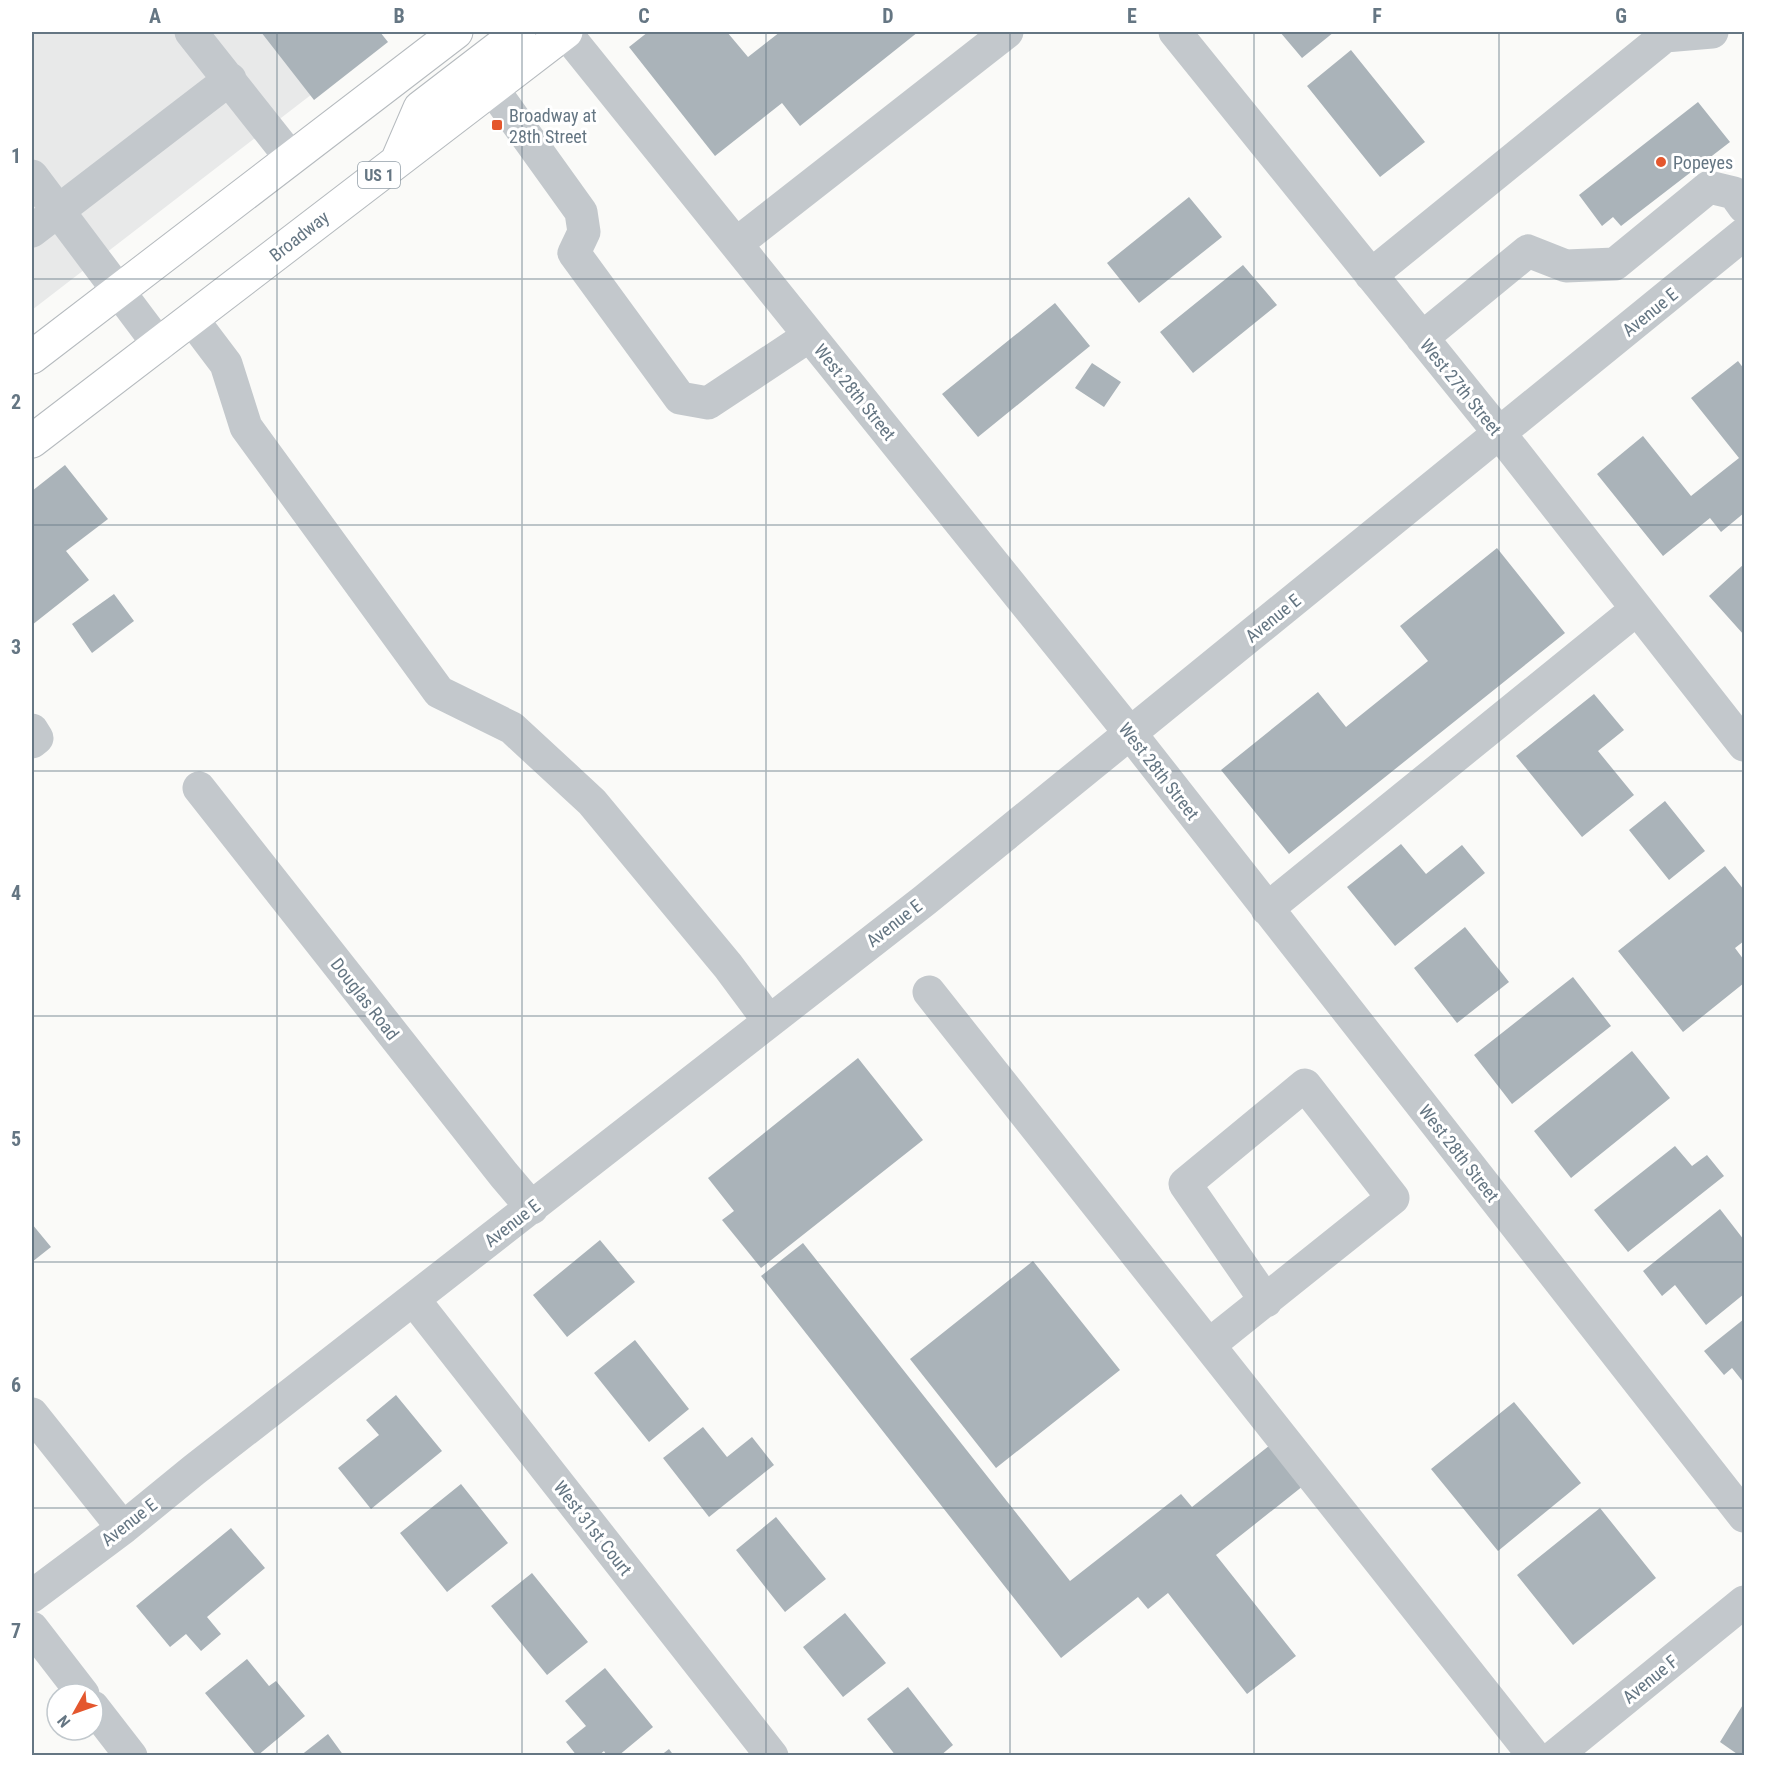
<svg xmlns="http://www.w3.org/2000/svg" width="1776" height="1787" font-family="'Roboto Condensed',sans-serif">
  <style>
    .built { fill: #e8e9e9 }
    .building { fill: #aab3b9 }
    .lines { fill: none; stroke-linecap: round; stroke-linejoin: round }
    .major-casing { stroke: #b5babe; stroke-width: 35 }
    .minor { stroke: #c3c8cc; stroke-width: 33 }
    .major { stroke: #fff; stroke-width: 33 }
    .grid { fill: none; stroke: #657683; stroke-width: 1.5; stroke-opacity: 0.55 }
    .poi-dot { fill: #e4572e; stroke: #fff; stroke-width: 2 }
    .labels { text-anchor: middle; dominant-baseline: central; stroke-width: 6; stroke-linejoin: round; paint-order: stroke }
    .shield { fill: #fff; stroke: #939fa8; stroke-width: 1.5 }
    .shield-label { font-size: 16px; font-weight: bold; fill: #657683 }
    .poi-label { font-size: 18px; fill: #657683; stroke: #fff; text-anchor: start }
    .street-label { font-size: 18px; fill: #657683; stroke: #fff }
    .neatline { fill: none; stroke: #657683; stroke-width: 2 }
    .grid-label { font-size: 20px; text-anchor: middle; font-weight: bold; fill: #657683 }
  </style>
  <rect width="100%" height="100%" fill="#fafaf8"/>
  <path class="built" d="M32,32H269L316,91L32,310Z"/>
  <path class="building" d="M261,32H380L388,42L314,100Z
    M648,32H727L748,57L780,32H918L800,126L782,103L715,156L629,47Z
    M1280,32H1334L1302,58Z
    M1351,50L1425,142L1380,177L1307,86Z
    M1698,102L1730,142L1621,226L1613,217L1602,226L1579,195Z
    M1189,197L1222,237L1139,303L1107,263Z
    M1243,265L1277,305L1193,373L1160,332Z
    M1055,303L1090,346L978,437L942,394Z
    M1738,361L1744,369V513L1721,532L1710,518L1663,556L1597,474L1643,436L1691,496L1739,458L1691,398Z
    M1092,363L1121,382L1104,407L1075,388Z
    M65,465L108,519L66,551L89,580L32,625V491Z
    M1497,548L1565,633L1289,854L1221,770L1318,692L1346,727L1428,661L1400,626Z
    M1744,564V635L1709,596Z
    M114,594L134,621L92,653L72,624Z
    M1594,694L1624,730L1598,751L1634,795L1582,837L1516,756Z
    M1665,801L1705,851L1669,880L1629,830Z
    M1401,844L1426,874L1462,845L1485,873L1395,946L1347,887Z
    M1725,866L1744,890V941L1735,948L1744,960V983L1683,1032L1618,951Z
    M1465,927L1509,982L1457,1023L1414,968Z
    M1573,977L1611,1026L1512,1104L1474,1055Z
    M1632,1051L1670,1098L1571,1178L1534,1131Z
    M858,1058L923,1140L761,1268L722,1220L734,1211L708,1178Z
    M1675,1146L1692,1166L1707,1155L1724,1176L1628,1252L1594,1210Z
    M1720,1209L1744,1240V1294L1706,1325L1675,1285L1662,1296L1643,1271Z
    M32,1224L51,1247L32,1262Z
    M600,1240L635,1282L567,1337L533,1295Z
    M803,1243L1070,1581L1181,1494L1192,1507L1275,1441L1308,1482L1216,1555L1296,1656L1247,1694L1168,1593L1148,1609L1138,1597L1061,1658L761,1276Z
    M1033,1261L1120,1370L996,1468L910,1359Z
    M1744,1319V1383L1732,1368L1724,1375L1704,1351Z
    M635,1340L689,1409L649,1442L594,1373Z
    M396,1395L442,1451L371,1509L338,1468L379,1435L366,1420Z
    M1514,1402L1581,1483L1498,1551L1431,1469Z
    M703,1427L727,1457L752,1437L774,1465L709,1517L663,1458Z
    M461,1484L508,1543L447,1592L400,1533Z
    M1600,1508L1656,1578L1573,1645L1517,1575Z
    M776,1517L826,1579L785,1612L736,1550Z
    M231,1528L265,1568L207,1617L221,1634L201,1651L186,1634L170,1647L136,1606Z
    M532,1573L588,1642L547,1675L491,1606Z
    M845,1613L886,1663L843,1697L803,1647Z
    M247,1659L269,1686L276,1681L305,1716L257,1756L205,1693Z
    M605,1668L653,1727L618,1756H607L604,1751L598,1756H577L566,1742L586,1726L565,1701Z
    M908,1687L953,1745L940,1756H896L867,1719Z
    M1744,1703V1756H1740L1720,1742Z
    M328,1734L344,1756H300Z
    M669,1749L674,1756H660Z"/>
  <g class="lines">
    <defs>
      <path id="major" d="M398,159L420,108L519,32
        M32,357L456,32
        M32,441L566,32"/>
    </defs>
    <use href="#major" class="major-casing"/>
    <path class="minor" d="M191,32L290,157
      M565,32L1130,733L1744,1516
      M1175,32L1500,434L1744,745
      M492,88L581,212L584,232L574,253L680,398L708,403L809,336
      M32,176L159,345
      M32,231L230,79
      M736,244L1007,32
      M1371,275L1665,36L1712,32
      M192,319L226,364L246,427L439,692L512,728L592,802L728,966L769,1021
      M1422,338L1528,251L1566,266L1615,264L1709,187L1734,193L1744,207
      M32,730L37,738L32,742
      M199,788L504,1175L532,1208
      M1267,909L1637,609
      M929,992L1534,1756
      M414,1300L772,1756
      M1209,1345L1393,1198L1305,1085L1185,1184L1266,1301
      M32,1414L123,1528
      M32,1596L123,1528L194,1470L925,900L1744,234
      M32,1628L83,1694
      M93,1707L131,1756
      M1555,1756L1744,1602"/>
    <use href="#major" class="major"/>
  </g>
  <path class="grid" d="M277,32V1756M522,32V1756M766,32V1756M1010,32V1756M1254,32V1756M1499,32V1756M32,279H1744M32,525H1744M32,771H1744M32,1016H1744M32,1262H1744M32,1508H1744"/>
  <g class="poi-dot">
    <rect x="491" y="119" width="12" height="12" rx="3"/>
    <circle cx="1661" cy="162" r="6"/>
  </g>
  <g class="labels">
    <rect class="shield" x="358" y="162" width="42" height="26" rx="4.5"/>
    <g class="shield-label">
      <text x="379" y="175">US 1</text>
    </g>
    <g class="poi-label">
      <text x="509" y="115">Broadway at<tspan x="509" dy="21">28th Street</tspan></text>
      <text x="1673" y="162">Popeyes</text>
    </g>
    <g class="street-label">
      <text transform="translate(299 236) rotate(-38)">Broadway</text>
      <text transform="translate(1650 312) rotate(-39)">Avenue E</text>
      <text transform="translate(1461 387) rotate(51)">West 27th Street</text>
      <text transform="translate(855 392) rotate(51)">West 28th Street</text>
      <text transform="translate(1273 618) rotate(-39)">Avenue E</text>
      <text transform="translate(1159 771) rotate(52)">West 28th Street</text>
      <text transform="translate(894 923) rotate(-38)">Avenue E</text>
      <text transform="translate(365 999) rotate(52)">Douglas Road</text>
      <text transform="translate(1459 1153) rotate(52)">West 28th Street</text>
      <text transform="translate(512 1223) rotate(-38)">Avenue E</text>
      <text transform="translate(129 1522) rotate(-38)">Avenue E</text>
      <text transform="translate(593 1528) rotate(52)">West 31st Court</text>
      <text transform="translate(1650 1679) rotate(-39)">Avenue F</text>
    </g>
  </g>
  <rect width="1776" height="1787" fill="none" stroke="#ffffff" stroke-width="66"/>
  <g transform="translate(75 1712) rotate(230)"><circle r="28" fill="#ffffff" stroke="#c1c8cd" stroke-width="1.5"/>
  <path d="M0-4.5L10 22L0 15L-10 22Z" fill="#e4572e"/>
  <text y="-9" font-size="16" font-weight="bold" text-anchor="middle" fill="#657683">N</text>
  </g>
  <rect x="33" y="33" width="1710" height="1721" class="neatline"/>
  <g class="grid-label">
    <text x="155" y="23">A</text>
    <text x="399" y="23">B</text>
    <text x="644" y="23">C</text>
    <text x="888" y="23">D</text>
    <text x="1132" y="23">E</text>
    <text x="1377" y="23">F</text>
    <text x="1621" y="23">G</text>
    <text x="16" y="163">1</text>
    <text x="16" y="409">2</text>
    <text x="16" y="654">3</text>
    <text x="16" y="900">4</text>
    <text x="16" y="1146">5</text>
    <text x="16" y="1392">6</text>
    <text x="16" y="1638">7</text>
  </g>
</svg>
